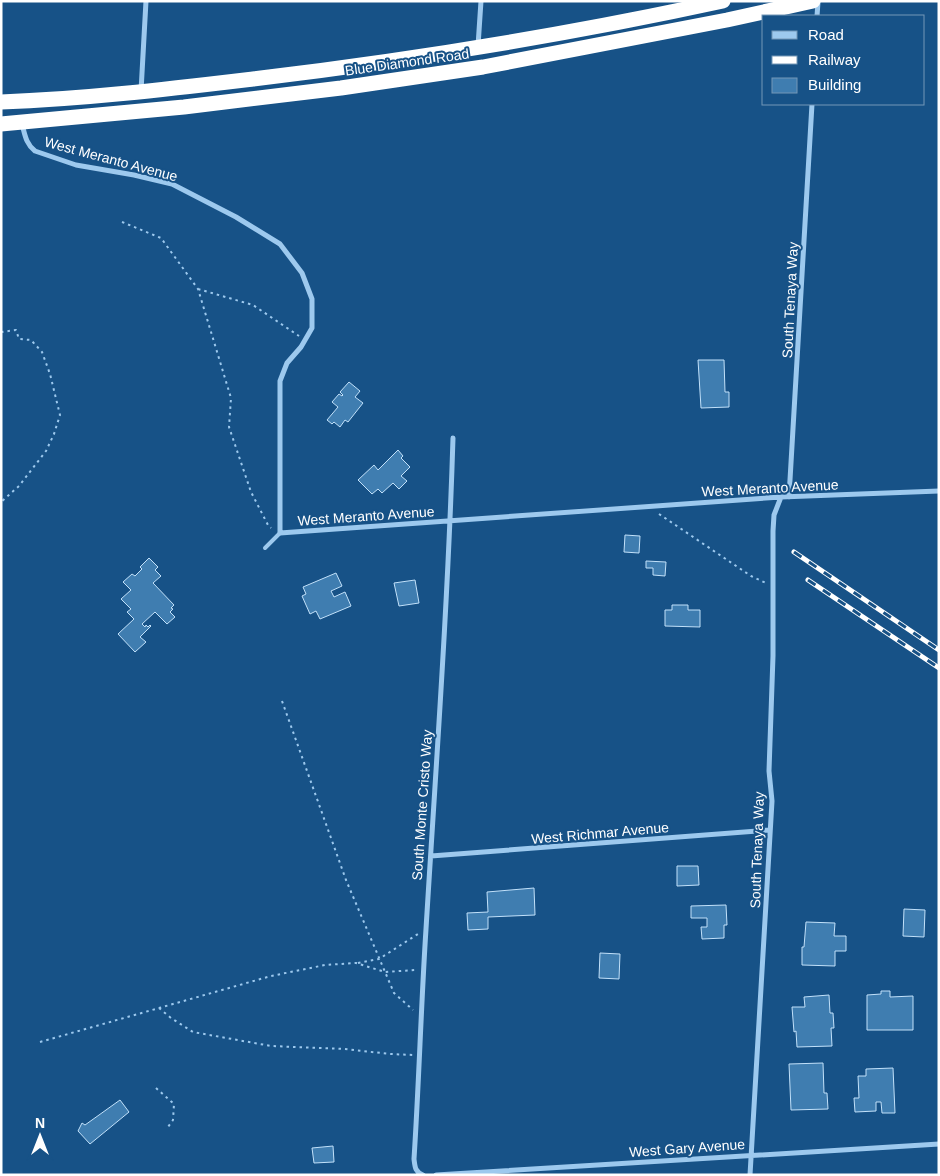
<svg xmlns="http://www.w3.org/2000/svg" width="940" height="1176" font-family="Arial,sans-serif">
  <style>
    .building { fill: #3f7db0; stroke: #c2e1fa }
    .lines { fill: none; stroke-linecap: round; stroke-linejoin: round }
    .path { stroke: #9dc9ee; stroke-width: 2; stroke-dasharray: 2.5 4; stroke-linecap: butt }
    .lane { stroke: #9dc9ee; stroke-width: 4 }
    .street { stroke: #9dc9ee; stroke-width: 5 }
    .highway { stroke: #fff; stroke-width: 15 }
    .rail-casing { stroke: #fff; stroke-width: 5 }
    .rail { stroke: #175287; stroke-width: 3; stroke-dasharray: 9; stroke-linecap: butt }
    .labels { text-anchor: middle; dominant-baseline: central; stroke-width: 4; stroke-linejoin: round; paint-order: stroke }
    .street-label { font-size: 14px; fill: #fff; stroke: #175287 }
  </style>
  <rect width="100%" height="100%" fill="#175287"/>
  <path class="building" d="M698,360H724L725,392H729V407L701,408Z
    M349,382L360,391L355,397L363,403L348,422L345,420L340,427L334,422L332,424L327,420L338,407L332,402L339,394L342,396L343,395L340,392Z
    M398,450L403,456L401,458L410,467L401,476L407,481L399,489L393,483L382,493L378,489L372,494L358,480L374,465L378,470Z
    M625,535L640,536L639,553L624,552Z
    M149,558L158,567L155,570L161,576L153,583L174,605L171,608L173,609L170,612L175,617L167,624L155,612L142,624L145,627L146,625L148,627L150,625L151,626L140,637L146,642L135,652L118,634L134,619L127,612L131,609L121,599L131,590L123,582L132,574L135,576L142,569L140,567Z
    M646,561L666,562L665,576L653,575V568H646Z
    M336,573L342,586L331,591L334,597L345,592L351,606L320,619L316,611L310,614L302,596L306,594L303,587Z
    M415,580L419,603L399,606L394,583Z
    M672,605H688V610H700V627L665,626V610H672Z
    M677,866H698L699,885L677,886Z
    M534,888L535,915L488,917V929L468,930L467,913L488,912L487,892Z
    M726,905L727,925H724V938L702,939L701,927H707V918H691V906Z
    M904,909L925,910L924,937L903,936Z
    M806,922L835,923L834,936H846V951H835V966L802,965V947H804Z
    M600,953L620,954L619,979L599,978Z
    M881,991H890V997L913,996V1030H867V995L881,994Z
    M829,995L830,1013H833L834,1028H831L832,1046L797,1047L796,1031L794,1032L792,1007H805L804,997Z
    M823,1063L824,1093H827L828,1109L791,1110L789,1064Z
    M893,1068L895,1113H882L881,1102H876V1111L855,1112L854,1098H859L858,1076H866V1069Z
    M120,1100L129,1112L90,1144L78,1131L82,1123L85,1125Z
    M333,1146L334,1162L314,1163L312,1148Z"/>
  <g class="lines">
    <path class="path" d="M122,222L161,238L198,289L231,398L229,427L251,492L268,525L271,528
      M198,289L253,305L299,336
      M1,332L16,330L19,339L31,340L42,352L50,374L60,415L54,434L46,451L19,486L1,502
      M659,514L751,576L766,583
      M282,701L346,880L394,993L413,1010
      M358,963L379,959L418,934
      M159,1008L171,1018L193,1032L271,1046L345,1049L390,1054L413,1055
      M40,1042L271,976L325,965L356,963L385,972L416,970
      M156,1088L174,1104L173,1120L168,1127"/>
    <path class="lane" d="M265,548L280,533"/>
    <path class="street" d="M817,16L818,2
      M478,46L481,1
      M141,91L146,1
      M22,124C25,135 26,144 35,151L76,165L134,175L172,184L236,217L280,244L302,273L312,299V328L301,347L287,363L280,381V533L781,497L939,491
      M789,497L812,104
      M431,856L770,830
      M423,1175C415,1172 415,1167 414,1159C419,1082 421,1006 426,929C436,766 448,602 453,438
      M436,1175L939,1144
      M750,1175L772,801L769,771L773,656V531L774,515L781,497"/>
    <path class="highway" d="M1,102C86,99 169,89 253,79C411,60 567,35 723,1
      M1,124L184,107L341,88L483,67L727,20L813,1"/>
    <defs>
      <path id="rail" d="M794,552L939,650
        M808,580L939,668"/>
    </defs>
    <use href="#rail" class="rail-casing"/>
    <use href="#rail" class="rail"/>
  </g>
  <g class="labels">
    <g class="street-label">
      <text transform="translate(407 62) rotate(-8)">Blue Diamond Road</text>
      <text transform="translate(111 159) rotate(15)">West Meranto Avenue</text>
      <text transform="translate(790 300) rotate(-87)">South Tenaya Way</text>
      <text transform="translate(770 488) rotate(-3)">West Meranto Avenue</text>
      <text transform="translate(366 516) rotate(-4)">West Meranto Avenue</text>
      <text transform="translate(422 805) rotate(-86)">South Monte Cristo Way</text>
      <text transform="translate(600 833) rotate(-5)">West Richmar Avenue</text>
      <text transform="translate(757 850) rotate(-88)">South Tenaya Way</text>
      <text transform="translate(687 1148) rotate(-4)">West Gary Avenue</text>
    </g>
  </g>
  <rect width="940" height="1176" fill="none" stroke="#ffffff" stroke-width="5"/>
  <rect x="762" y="15" width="162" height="90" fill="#175287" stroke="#7497b7"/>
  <rect x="772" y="31" width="25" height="8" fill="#9dc9ee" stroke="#7497b7"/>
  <text x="808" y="40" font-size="15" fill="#ffffff">Road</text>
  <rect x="772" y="56" width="25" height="8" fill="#ffffff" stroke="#7497b7"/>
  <text x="808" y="65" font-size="15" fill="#ffffff">Railway</text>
  <rect x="772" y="78" width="25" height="15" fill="#3f7db0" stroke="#7497b7"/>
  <text x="808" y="90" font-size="15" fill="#ffffff">Building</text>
  <g transform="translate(40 1136)" stroke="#175287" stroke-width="4" paint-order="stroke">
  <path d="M0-4L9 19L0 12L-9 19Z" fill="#ffffff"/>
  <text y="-8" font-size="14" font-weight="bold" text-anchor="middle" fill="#ffffff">N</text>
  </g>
</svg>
